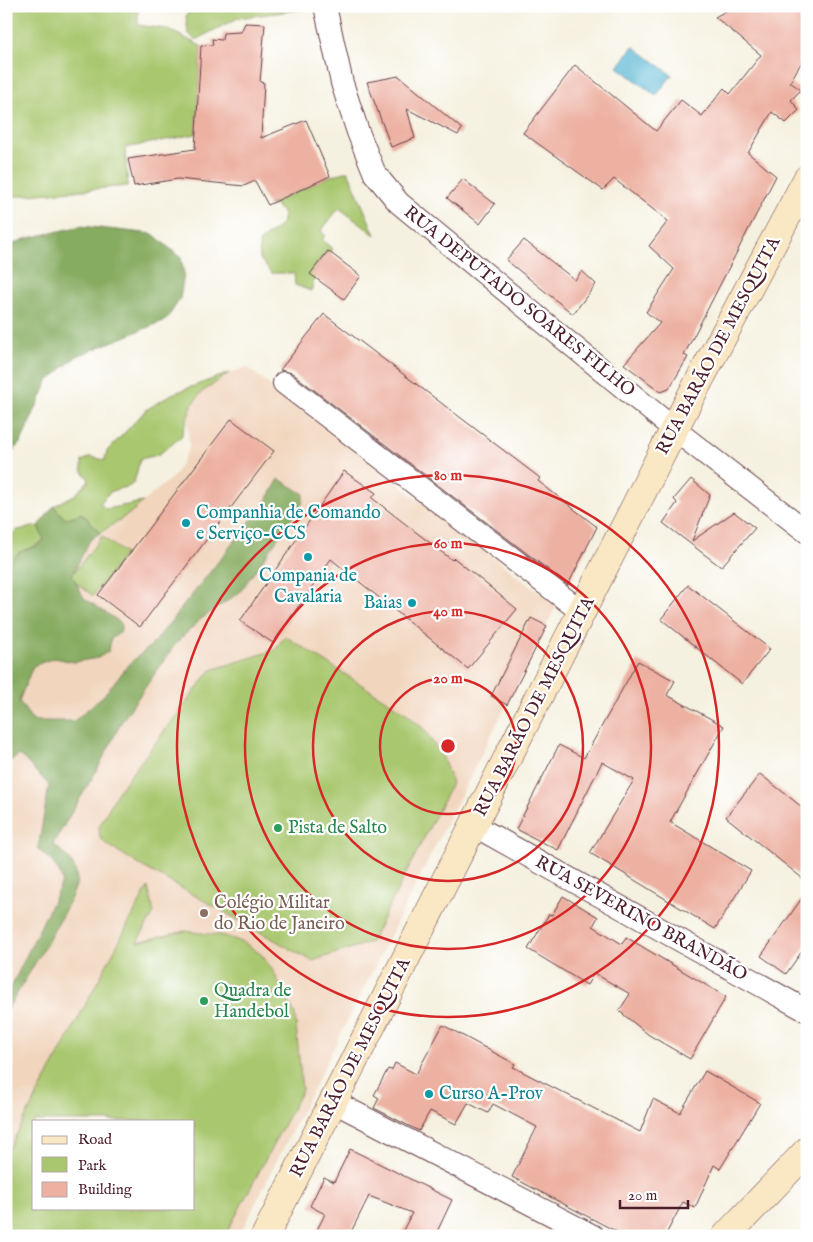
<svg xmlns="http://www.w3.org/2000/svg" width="813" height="1242" font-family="'IM FELL English',serif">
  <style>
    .built { fill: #f1d5bd; fill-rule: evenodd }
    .green { fill: #a9c76e; stroke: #7a734c; fill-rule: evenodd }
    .forest { fill: #86ac61; stroke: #686646 }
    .water { fill: #53b4d2; stroke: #4e6a7e }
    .building { fill: #edb1a2 }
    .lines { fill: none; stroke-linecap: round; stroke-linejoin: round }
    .street-casing { stroke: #643e46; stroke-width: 24 }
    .secondary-casing { stroke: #643e46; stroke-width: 29 }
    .street { stroke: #fff; stroke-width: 22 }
    .secondary { stroke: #fae7c3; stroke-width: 28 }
    .ring { fill: none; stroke: #d62828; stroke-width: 2.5 }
    .culture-dot { fill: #0f9aa8; stroke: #fff; stroke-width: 2 }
    .leisure-dot { fill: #2e9e5b; stroke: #fff; stroke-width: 2 }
    .education-dot { fill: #8d6e63; stroke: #fff; stroke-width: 2 }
    .labels { text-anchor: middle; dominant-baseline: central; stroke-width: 4.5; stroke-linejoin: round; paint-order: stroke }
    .street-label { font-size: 18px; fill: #4a1f2b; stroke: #fff }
    .culture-label { font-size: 18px; fill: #0d838f; stroke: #fff; text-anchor: start }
    .leisure-label { font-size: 18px; fill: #27864d; stroke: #fff; text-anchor: start }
    .education-label { font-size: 18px; fill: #785e54; stroke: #fff; text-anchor: start }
    .centre { fill: #d62828; stroke: #fff; stroke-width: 2.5 }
    .ring-label { font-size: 15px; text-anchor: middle; font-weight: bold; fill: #d62828; stroke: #fff; stroke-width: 4.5; stroke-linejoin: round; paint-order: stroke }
  </style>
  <rect width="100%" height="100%" fill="#fff"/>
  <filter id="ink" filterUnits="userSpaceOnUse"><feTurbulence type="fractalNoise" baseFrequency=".02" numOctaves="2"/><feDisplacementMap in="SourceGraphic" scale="10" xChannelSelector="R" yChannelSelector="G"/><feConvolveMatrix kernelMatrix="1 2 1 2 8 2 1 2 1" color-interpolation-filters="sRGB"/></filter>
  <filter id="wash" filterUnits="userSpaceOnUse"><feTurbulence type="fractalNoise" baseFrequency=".0096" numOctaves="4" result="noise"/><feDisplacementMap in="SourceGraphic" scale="20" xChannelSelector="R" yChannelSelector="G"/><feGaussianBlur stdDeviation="1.12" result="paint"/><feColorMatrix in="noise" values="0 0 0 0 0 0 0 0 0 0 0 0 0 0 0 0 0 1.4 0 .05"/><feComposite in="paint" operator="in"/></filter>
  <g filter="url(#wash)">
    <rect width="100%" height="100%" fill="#f5f1e0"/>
    <path class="built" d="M247,367L556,606L239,1236H6V577L58,564L129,514L175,475L189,448L188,418L192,405L201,393L229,373ZM34,1121H194V1208H34Z"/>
    <path class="green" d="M6,6H138V25L167,29L201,46L196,134L125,148L128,186L6,197Z
      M193,6H328L238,18L195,40L188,33L186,16Z
      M348,171L375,235L339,208L321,231L325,235L322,240L333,249L330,253L327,251L311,273L315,277L311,291L295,285L294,273H271L260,259L259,242L282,224L284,215L276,205H268L330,176Z
      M229,373L201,393L192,405L181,437L158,455L140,459C138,465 137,477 133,483C127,492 113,482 100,504L106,509L143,502L129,514L100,533L82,513L65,519L54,506L76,494L89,480L82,470V461L90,457L105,460L107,451L146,410L172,394Z
      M38,526L44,539C37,547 32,547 22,551C13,555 11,563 6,570V538L18,530Z
      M102,536L125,554L93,596L74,581L72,575Z
      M285,636L406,713L424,729L443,758L452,783L371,942L312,961L138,864L105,843L100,837L99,827L117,793L211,670L275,650Z
      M148,887L154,913L137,942L185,931L225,936L245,943L262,955L273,971L295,1014L302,1090L225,1236H6V1154ZM34,1121H194V1208H34Z"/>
    <path class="forest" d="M81,226L153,234L181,258L184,274L180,299L166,320L77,356L48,381L21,442L6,458V247L25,239Z
      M279,479L304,494L302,504L240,592L201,619L176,643L122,721L98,768L53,844C65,855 76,862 77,880C78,895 17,993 6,1012V998L62,882C60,867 49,859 38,849L49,785L20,755L6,763V570C11,563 13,555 22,551C32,547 37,548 44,540L38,526L54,506L65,519L82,513L100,533L90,540L72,575L84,598L121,623V631L111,639L109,651L98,658L74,662L54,658L33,666L19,701L33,721H74L104,695L130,663L153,644L267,500Z"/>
    <path class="water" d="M633,46L672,75L656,96L618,67Z"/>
    <g id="blocks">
      <path class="building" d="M735,6H807V53L790,82L801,90L791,100L799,110L786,123L772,112L748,153L776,176L684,355L688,357L669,389L661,392L624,364L660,323L646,312L674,269L649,246L668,221L614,179L603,190L523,133L575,65L656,131L681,100L702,116L724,88L730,94L761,55L715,17Z
        M245,23L265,24L260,82L264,83L261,138L306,120L330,176L268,205L255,181L244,186L178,179L134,186L128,159L195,149L201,46L213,45L212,39L222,40L223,33L241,32Z
        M399,76L462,129L458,135L407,109L415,138L391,147L367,82Z
        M463,179L495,204L480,224L447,198Z
        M524,240L575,280L582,271L596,284L573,314L506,260Z
        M328,251L361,276L344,299L310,274Z
        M324,314L540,478L538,481L597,527L568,585L292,373L280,370Z
        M231,419L274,451L140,627L98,595Z
        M344,471L376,493L372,498L452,560L454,558L517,609L468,669L331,559L273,643L240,621Z
        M691,479L710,495L692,541L734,512L755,528L721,567L663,523L677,503L674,499Z
        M688,585L770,649L742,684L661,619Z
        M531,618L547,626L507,705L491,696Z
        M638,661L675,681L667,695L724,726L670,822L751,871L715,929L590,853L634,780L602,762L558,850L516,829L559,745L584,758Z
        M760,774L807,811V882L726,817Z
        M807,891V944L786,974L761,956Z
        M563,896L598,917L593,926L622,944L626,937L726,997L690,1059L649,1035L619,1011L630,994L594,973L587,985L528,949L549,914L552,915Z
        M443,1025L515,1064L513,1067L640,1132L653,1099L680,1113L705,1071L760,1103L720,1169L714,1165L695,1208L683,1202L665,1236H625L512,1177L537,1127L493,1104L488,1113L468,1103L456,1124L430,1111L419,1131L374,1108L379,1098L374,1095L388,1069L392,1070L395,1063L416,1074Z
        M350,1149L452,1200L435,1236H400L412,1213L369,1196L349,1236H314L325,1214L310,1206L324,1177L334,1182Z"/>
    </g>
  </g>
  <g filter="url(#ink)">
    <use href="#blocks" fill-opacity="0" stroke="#643e46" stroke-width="1"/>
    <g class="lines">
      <defs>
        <path id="street" d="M325,6L342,83L358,132L375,174L399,203L675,430L807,532
          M284,383L582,612
          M475,826L807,1011
          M334,1102L593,1236"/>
        <path id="secondary" d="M265,1236L690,398L807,179
          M726,1236L807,1151"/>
      </defs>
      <use href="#street" class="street-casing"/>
      <use href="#secondary" class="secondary-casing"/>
      <use href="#street" class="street"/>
      <use href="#secondary" class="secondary"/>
    </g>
  </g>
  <g class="ring">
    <circle cx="448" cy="746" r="68"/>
    <circle cx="448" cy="746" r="135"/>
    <circle cx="448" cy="746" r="203"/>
    <circle cx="448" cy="746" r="271"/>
  </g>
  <g class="culture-dot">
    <circle cx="186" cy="523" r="5"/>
    <circle cx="308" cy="557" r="5"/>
    <circle cx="412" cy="603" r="5"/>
    <circle cx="429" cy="1094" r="5"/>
  </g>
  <g class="leisure-dot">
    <circle cx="278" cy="828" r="5"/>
    <circle cx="204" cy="1001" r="5"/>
  </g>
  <circle class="education-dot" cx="204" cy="913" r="5"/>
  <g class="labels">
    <g class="street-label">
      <text transform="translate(519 302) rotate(39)">RUA DEPUTADO SOARES FILHO</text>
      <text transform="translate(719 346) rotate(-62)">RUA BARÃO DE MESQUITA</text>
      <text transform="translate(535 707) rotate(-63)">RUA BARÃO DE MESQUITA</text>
      <text transform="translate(641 919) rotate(29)">RUA SEVERINO BRANDÃO</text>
      <text transform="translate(351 1068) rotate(-63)">RUA BARÃO DE MESQUITA</text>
    </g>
    <g class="culture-label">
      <text x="196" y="513">Companhia de Comando<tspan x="196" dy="21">e Serviço-CCS</tspan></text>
      <text x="308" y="576" text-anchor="middle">Compania de<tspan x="308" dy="21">Cavalaria</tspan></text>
      <text x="402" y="603" text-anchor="end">Baias</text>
      <text x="439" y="1094">Curso A-Prov</text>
    </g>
    <g class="leisure-label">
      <text x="288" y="828">Pista de Salto</text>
      <text x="214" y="991">Quadra de<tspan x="214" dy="21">Handebol</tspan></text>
    </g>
    <g class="education-label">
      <text x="214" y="903">Colégio Militar<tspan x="214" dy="21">do Rio de Janeiro</tspan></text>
    </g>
  </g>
  <circle cx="448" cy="746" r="8" class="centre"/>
  <g class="ring-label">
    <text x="448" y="480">80 m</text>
    <text x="448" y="548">60 m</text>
    <text x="448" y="616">40 m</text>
    <text x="448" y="683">20 m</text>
  </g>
  <rect width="813" height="1242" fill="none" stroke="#fff" stroke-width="25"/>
  <rect x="32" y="1120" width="162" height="90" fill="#ffffff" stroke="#b7a5aa"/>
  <rect x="42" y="1136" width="25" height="8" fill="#fae7c3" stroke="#b7a5aa"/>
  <text x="78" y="1144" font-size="15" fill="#4a1f2b">Road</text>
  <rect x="42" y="1157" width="25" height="15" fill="#a9c76e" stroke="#b7a5aa"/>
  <text x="78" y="1170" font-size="15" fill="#4a1f2b">Park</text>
  <rect x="42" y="1182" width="25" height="15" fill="#edb1a2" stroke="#b7a5aa"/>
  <text x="78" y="1194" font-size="15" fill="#4a1f2b">Building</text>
  <path d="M620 1200v8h68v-8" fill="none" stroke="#4a1f2b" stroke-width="2.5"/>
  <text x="628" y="1200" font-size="15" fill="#4a1f2b" stroke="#ffffff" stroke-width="4" paint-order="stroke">20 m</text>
</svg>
